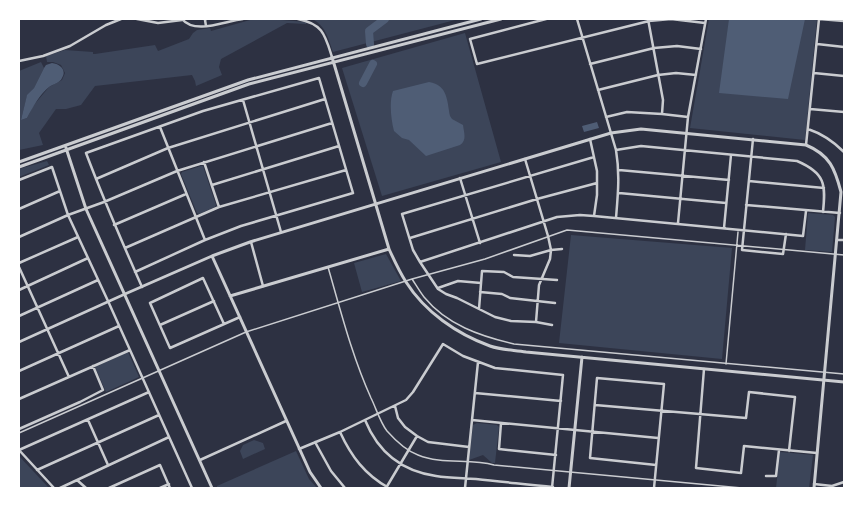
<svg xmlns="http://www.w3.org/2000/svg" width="863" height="507" font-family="Commissioner,sans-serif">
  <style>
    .green { fill: #3c4559 }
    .water { fill: #4f5d75 }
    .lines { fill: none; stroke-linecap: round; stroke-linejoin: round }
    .river { stroke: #4f5d75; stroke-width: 8 }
    .pedestrian { stroke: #caccd0; stroke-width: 1.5 }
    .minor { stroke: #caccd0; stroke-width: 2.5 }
    .tertiary { stroke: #caccd0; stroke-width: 3 }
  </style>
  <rect width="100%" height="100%" fill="#2d3142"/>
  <path class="green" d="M312,19H459L333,52C328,38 326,26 312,19Z
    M709,19H817L805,140L690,128Z
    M250,20H281L307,22L306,24L287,23L221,59L219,67L222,75L196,86L195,81L192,75L95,86L81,105L66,109H56L39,133L43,145L19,150V71L41,62L44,68L34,88L27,96L21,120L27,118L33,106L44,93L49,87L62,80L65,73L61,65L53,62H47L46,56L65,50L93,52V54H95L155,45L158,51L189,39L193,33L197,30L210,28L211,31Z
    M465,33L501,162L382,196L342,68Z
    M47,161L49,165L19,177V169Z
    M201,166H203L216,205L215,207L199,214L197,213L181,174L182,172Z
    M808,213L833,215L835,217L832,252L805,250Z
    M571,235L732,248L722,359L559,343Z
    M386,254L401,281L362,292L354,263Z
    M128,352L139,377L106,392L95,367Z
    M477,423L497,425L499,427L495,463H492L483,455L469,460L473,425Z
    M254,440L263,443L265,449L243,459L240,451L243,445Z
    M296,451L309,479L317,488H217V486Z
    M780,452L813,455L809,488H776Z
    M19,456L49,488H19Z"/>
  <path class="water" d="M729,19H805L788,99L719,93Z
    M52,63C60,64 67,70 62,78C60,83 53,84 49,87C39,95 33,107 27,118L21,120L27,95L34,88L44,68L46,65Z
    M429,82C448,85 447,101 450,116L452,119L463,125C464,133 467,140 460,145L426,156L409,140L402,138L394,131C391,119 389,102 393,91Z
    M597,122L599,128L584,132L582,126Z"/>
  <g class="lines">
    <path class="river" d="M370,44L369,31L385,19
      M363,83L373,64"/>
    <path class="pedestrian" d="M328,267C341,312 352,356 371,398C376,408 380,422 387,431C395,440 407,451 418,455C442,465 470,458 494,465L742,488
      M412,279C416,285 420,292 424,297C447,325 480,336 514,344L844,374
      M726,364L738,232
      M19,433L246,332L412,279L485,259L567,230L844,255"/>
    <path class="minor" d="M137,19L158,23L182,20
      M182,19C195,35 225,21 243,19
      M206,19L205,20L206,26
      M298,19C323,24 325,35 332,57
      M546,19L470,39L477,64L649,21L671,19L705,23
      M577,19L616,150C620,174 618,194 616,218
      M648,19L663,100L662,114
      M817,44L844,47
      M19,61L43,56L70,46L106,25L121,19
      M590,64L654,48L677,46L701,49
      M814,73L844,76
      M598,90L658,75L676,73L696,75
      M243,100L281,232
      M810,109L844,112
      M606,117L627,112L662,114L688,117
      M160,127L205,240
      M808,129C823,134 833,141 844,152
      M590,139L597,171V195L594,216
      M753,139L742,250L783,254L786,234
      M806,145L819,19L844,21
      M616,150L641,146L797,161C825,173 826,184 823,212
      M525,159L548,236L551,250L550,259L539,285L536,322L511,321L495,317L457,298L446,294L438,289L420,262L413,250L402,214L594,157
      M204,162L219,207
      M619,170L729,180
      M460,178L480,243
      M96,179L168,148L325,99
      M19,180L52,167L68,215L108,301L192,488
      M749,181L824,188
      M212,185L339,146
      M619,193L726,203
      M746,205L840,213
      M19,209L60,191
      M678,223L688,117L706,19
      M114,225L186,194
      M724,228L731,155
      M19,237L68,215L104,202L177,171L332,123
      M410,238L537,199L597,183
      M837,240H844
      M251,242L263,286
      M125,248L219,207L346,170
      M514,255L530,256L551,250L562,249
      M420,262L557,217L580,215L594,216L803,236L806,211
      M19,263L78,237
      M19,267L69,377
      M135,272L205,240L241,226L353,193L319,78L203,111L86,153C103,198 122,242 142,287
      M438,288L458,281L481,283
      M19,290L88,258
      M480,292L502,294L510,298L555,303
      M479,309L482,271L504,272L513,277L557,280
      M19,316L98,280
      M536,322L552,325
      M224,324L203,278L150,303L170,348L240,317
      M160,325L214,301
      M19,342L125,294
      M704,369L696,468L741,473L744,446L817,453
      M19,371L119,326
      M475,393L561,401
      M19,399L130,350
      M595,405L746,418L749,392L795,397L789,451
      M395,406L398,418L405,427L417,436L428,442L469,447
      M88,420L108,465
      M365,420C378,452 401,471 436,476C449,478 463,478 476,479C501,482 527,484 553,487
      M472,420L658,438
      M501,423L499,449L556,455
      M19,429L80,402L103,390L93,366
      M340,432C351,456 365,475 389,488
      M315,442L331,471L345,488
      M299,449L340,432L406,400L413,392L443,344L463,356L495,368L563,375L552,488
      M19,450L149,392
      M19,450L54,488
      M200,460L286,421
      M37,470L159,415
      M766,476H776L779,450
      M77,480L86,488
      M814,484L832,486L844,482
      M60,488L169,437
      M109,488L160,465L170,488
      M160,488L169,484
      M386,488L417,436
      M465,488L478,362
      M654,488L664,384L597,378L590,458L656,465"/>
    <path class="tertiary" d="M332,57L389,249C394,260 399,271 406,282C425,312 457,334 490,346C501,350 514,350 526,352L844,382
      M66,148L86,209L212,488
      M19,162L248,80L481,19
      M19,167L249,84L501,19
      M212,256L310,472L321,488
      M125,294L212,256L250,242L611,133L641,129L806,145C830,155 835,169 841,192L814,488
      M230,296L389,249
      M569,488L582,357"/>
  </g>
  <rect width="863" height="507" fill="none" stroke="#ffffff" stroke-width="40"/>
</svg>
